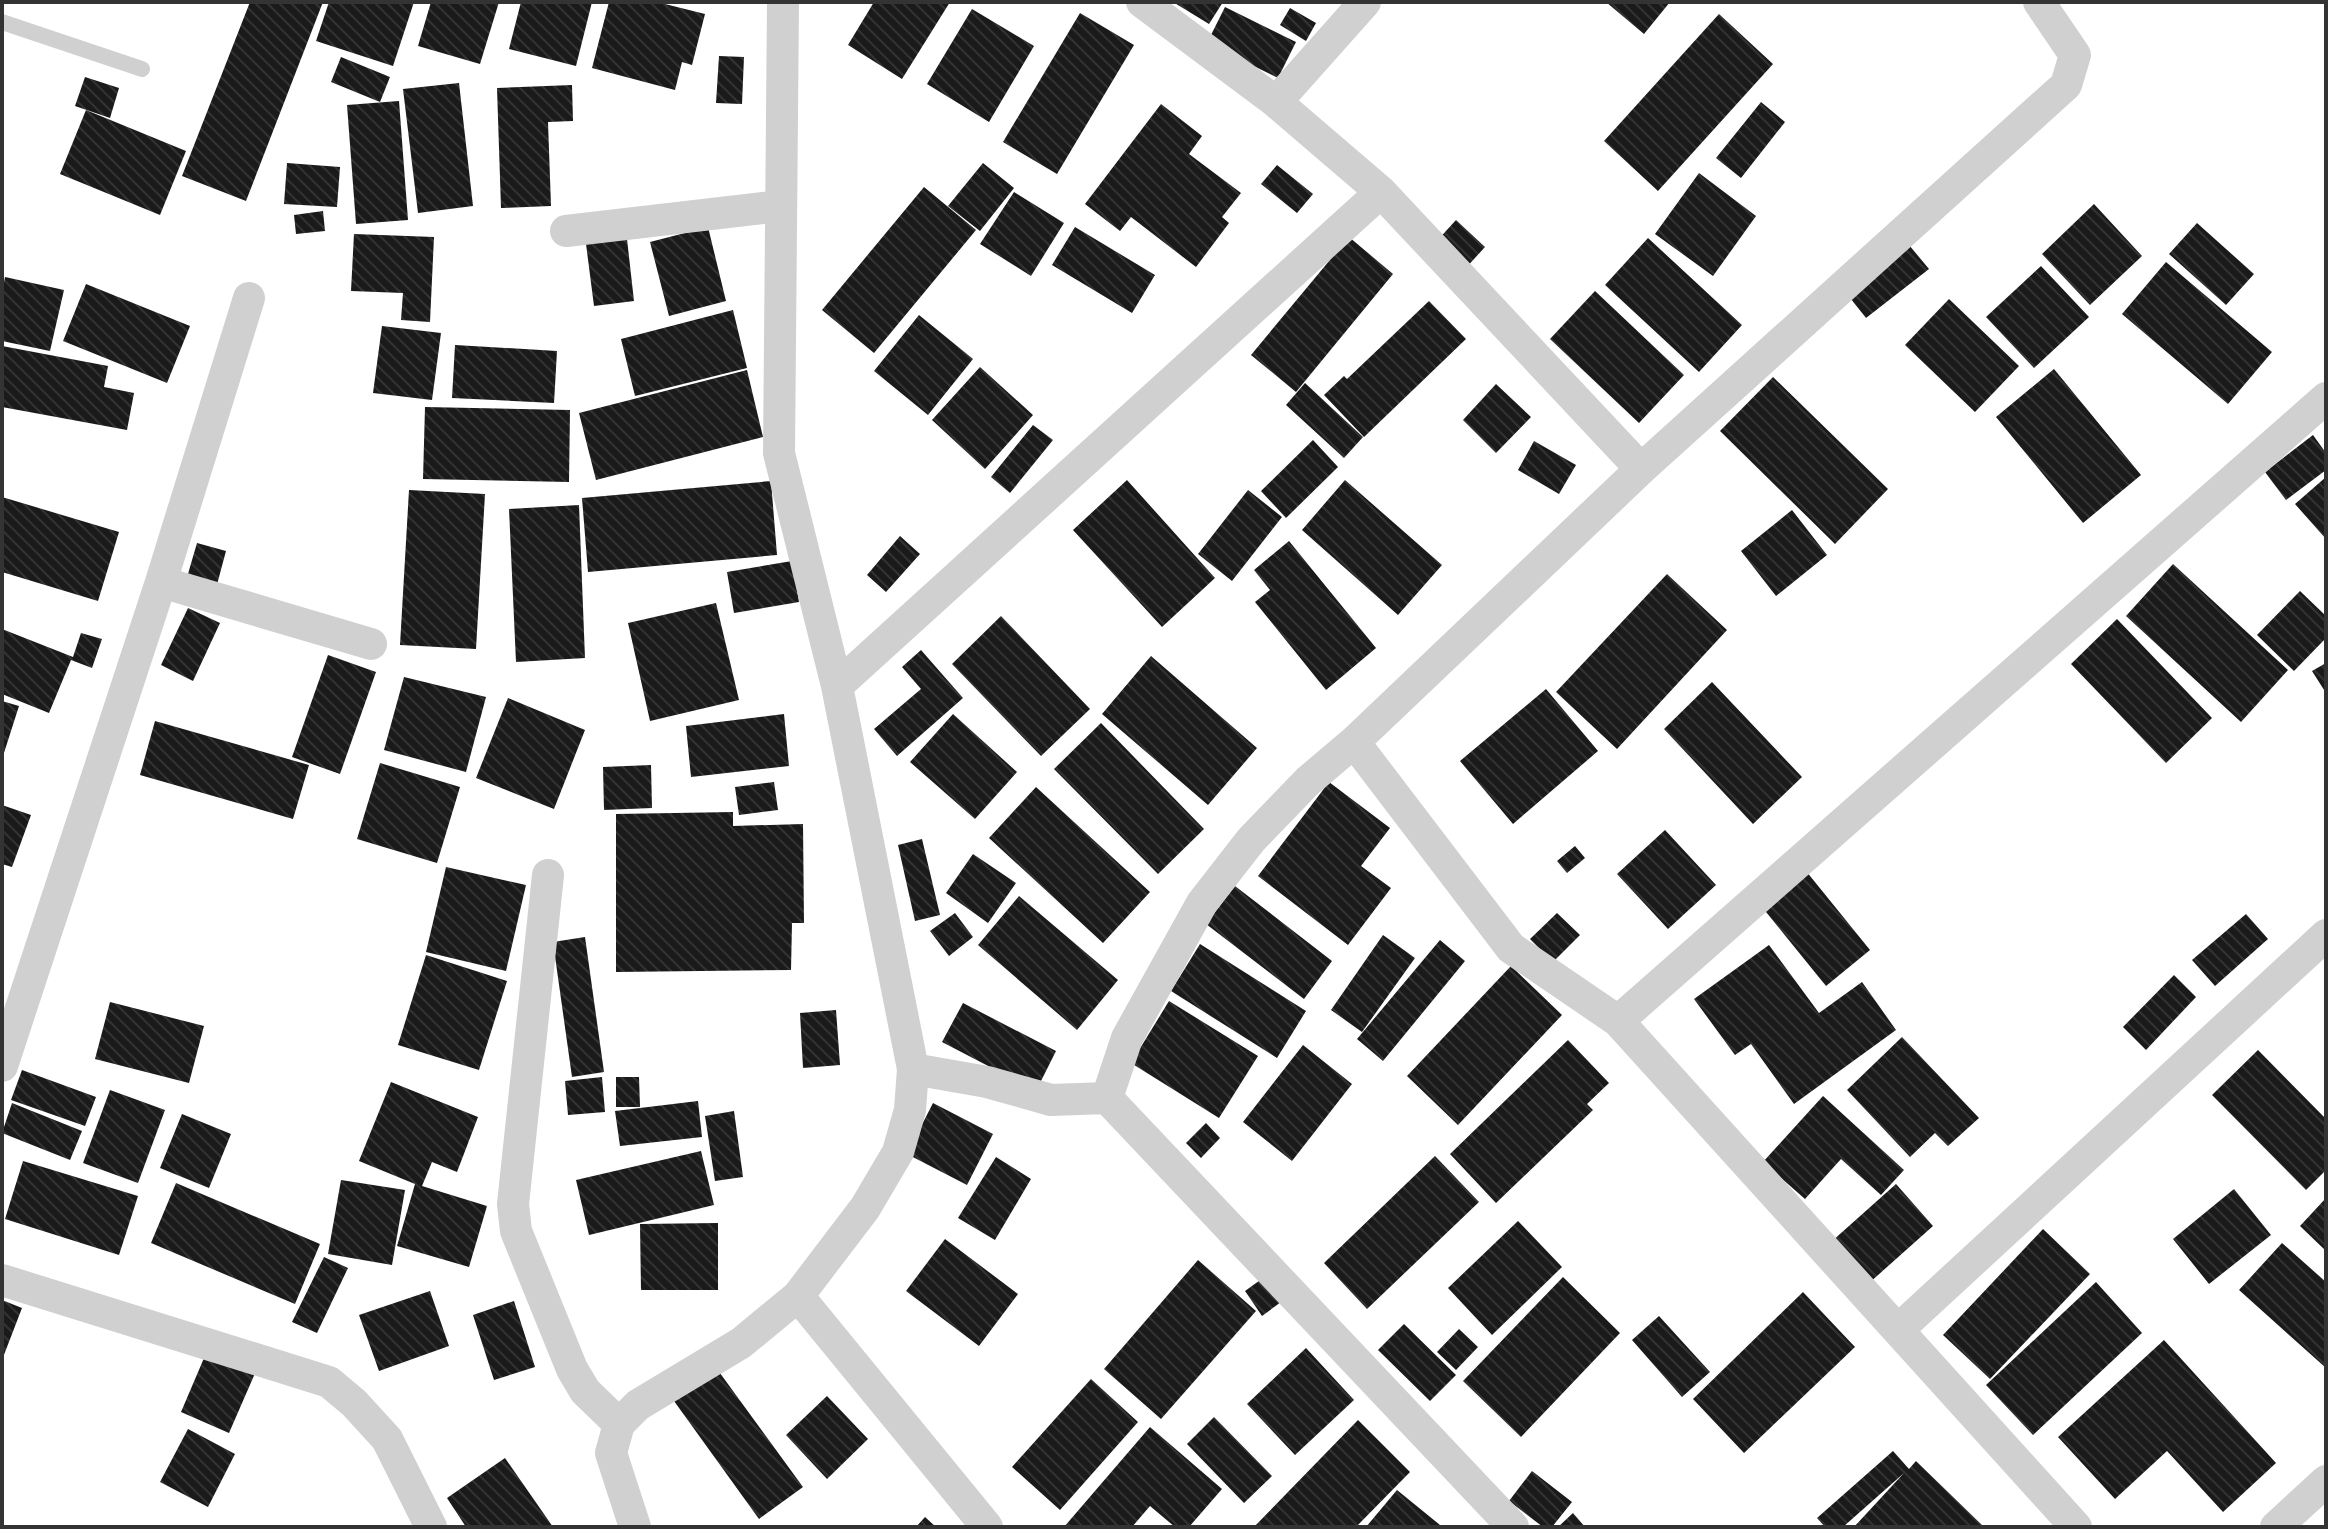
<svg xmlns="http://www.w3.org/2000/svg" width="2328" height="1529" font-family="Montserrat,sans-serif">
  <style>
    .building { fill: url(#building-back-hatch) }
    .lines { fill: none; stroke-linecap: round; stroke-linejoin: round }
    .service { stroke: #d0d0d0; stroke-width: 16 }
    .minor { stroke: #d0d0d0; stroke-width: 32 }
  </style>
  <defs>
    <pattern id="building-back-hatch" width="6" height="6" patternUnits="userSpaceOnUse" patternTransform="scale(2)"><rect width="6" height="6" fill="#1a1a1a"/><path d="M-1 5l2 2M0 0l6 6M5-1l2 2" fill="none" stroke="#333"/></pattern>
  </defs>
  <rect width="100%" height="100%" fill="#fff"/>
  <path class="building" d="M250,2H323L246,201L182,176Z
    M329,2H414L393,66L316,41Z
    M431,2H499L480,64L418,46Z
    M521,2H592L576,66L509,49Z
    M609,2H666L665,4L705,14L692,65L682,62L675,90L592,68Z
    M874,2H950L902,79L848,45Z
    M1173,2H1223L1209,24Z
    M1606,2H1670L1644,34Z
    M1225,7L1296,42L1278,78L1207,43Z
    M1290,8L1316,23L1306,41L1280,25Z
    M972,9L1034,46L989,122L927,84Z
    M1080,13L1134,45L1057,174L1003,142Z
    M1719,14L1773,64L1658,191L1604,141Z
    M719,56L744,57L742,104L716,103Z
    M341,57L390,77L380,102L331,82Z
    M85,77L119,88L110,118L75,106Z
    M459,83L473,206L418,213L403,89Z
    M572,85L573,121L548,122L551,206L501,208L497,88Z
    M399,101L408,220L356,224L347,105Z
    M1761,102L1785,122L1741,178L1716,158Z
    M1161,104L1202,136L1189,154L1241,193L1222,217L1229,223L1196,267L1131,217L1120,231L1085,204Z
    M86,110L186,151L160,215L60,174Z
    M287,163L340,167L337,207L284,204Z
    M983,163L1014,188L980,231L948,206Z
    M1277,165L1313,194L1297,213L1261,184Z
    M1699,173L1756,216L1713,276L1655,234Z
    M924,187L976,230L874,353L822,310Z
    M1014,192L1064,223L1031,276L980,244Z
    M2094,204L2142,256L2090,305L2042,254Z
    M323,211L325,231L296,234L294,215Z
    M1456,220L1485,247L1464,270L1435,243Z
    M2197,223L2254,274L2226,305L2169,254Z
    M708,227L726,301L669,316L650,242Z
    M1075,227L1155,275L1132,313L1052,265Z
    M354,234L434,237L430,322L401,320L403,293L351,291Z
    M1349,237L1393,274L1296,392L1251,355Z
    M1648,238L1742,325L1699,372L1605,285Z
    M627,239L634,301L594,306L586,244Z
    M1909,245L1929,269L1866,318L1847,294Z
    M2166,262L2272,352L2228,404L2122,314Z
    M2041,266L2089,317L2034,368L1986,317Z
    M5,277L64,290L50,351L2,341V292Z
    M86,284L190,326L167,383L63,341Z
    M1595,291L1684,375L1639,423L1550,339Z
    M1949,299L2019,366L1975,412L1905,345Z
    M1429,301L1466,339L1364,437L1324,395L1344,376L1347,379Z
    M733,310L747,368L635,396L621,339Z
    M919,315L973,359L928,415L874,371Z
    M382,326L441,333L432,400L373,393Z
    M455,345L557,351L554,403L452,398Z
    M2,346L108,366L104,387L134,393L127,430L2,407Z
    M980,367L1033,415L985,469L932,420Z
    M2054,369L2141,475L2083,523L1996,417Z
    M747,370L763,437L596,480L579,413Z
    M1773,377L1888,489L1835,544L1720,431Z
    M1305,383L1363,437L1344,458L1286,405Z
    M1496,384L1531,417L1496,453L1463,420Z
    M425,407L570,410L569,482L423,479Z
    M1033,425L1053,440L1010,493L991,477Z
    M2313,435L2326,453V470L2286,500L2265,472Z
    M1313,440L1338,467L1286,518L1261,491Z
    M1534,441L1576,465L1559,494L1518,470Z
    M2326,477V539L2295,504Z
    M1127,480L1215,578L1162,627L1073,530Z
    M1345,480L1442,565L1398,615L1302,530Z
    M771,481L777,555L588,572L582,498Z
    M409,490L485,494L476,649L400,645Z
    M1248,490L1282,517L1232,581L1198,554Z
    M2,497L119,532L98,601L2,572Z
    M579,505L585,658L516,662L509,509Z
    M1792,510L1827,555L1776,596L1741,551Z
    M900,536L920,554L886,592L867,575Z
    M1289,541L1376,648L1326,690L1255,602L1270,590L1254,570Z
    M197,543L226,551L215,592L185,584Z
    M792,561L799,602L734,613L727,572Z
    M2173,564L2288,670L2241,722L2126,616Z
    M1667,574L1727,630L1617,749L1556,692Z
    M2300,591L2326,616V638L2294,671L2257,635Z
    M716,603L739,700L650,721L628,623Z
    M188,608L220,623L193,681L161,665Z
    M1001,616L1090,709L1041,756L952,664Z
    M2117,619L2212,718L2166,763L2071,664Z
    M2,629L73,657L81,633L102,639L92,668L71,660L49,713L2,694Z
    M921,650L963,698L897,756L874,729L921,689L902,667Z
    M328,655L376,672L340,774L292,757Z
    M1151,656L1257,748L1208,805L1102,714Z
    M2326,663V693L2312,671Z
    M404,677L486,697L466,772L384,750Z
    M1712,682L1802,777L1753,824L1664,729Z
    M1546,689L1598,751L1513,824L1460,761Z
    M508,698L585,730L554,809L476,778Z
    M2,701L19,706L3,756H2Z
    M784,714L789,766L691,777L686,726Z
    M953,714L1017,772L975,819L910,762Z
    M155,721L309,765L293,819L140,775Z
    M1101,723L1204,829L1158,874L1054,769Z
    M380,763L460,787L437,863L357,839Z
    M651,765L652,808L604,810L603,767Z
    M774,782L778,810L739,815L735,787Z
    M1329,782L1390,828L1361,866L1391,888L1348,945L1258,876Z
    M1036,787L1150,892L1103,943L989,838Z
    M2,805L31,815L12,867L2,864Z
    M733,812V826L803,824L804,923H792L791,970L616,972V814Z
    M1665,830L1716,885L1668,929L1617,874Z
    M922,839L940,915L915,921L898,845Z
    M1575,846L1585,858L1567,873L1557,861Z
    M973,854L1016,883L988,923L946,893Z
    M446,867L526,885L506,971L426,952Z
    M1806,871L1870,950L1826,986L1762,907Z
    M1235,886L1332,961L1304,999L1206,924Z
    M1019,896L1118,980L1077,1030L978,945Z
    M955,913L973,937L949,956L930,931Z
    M1557,913L1580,935L1553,962L1530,939Z
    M2246,914L2268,939L2215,986L2192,960Z
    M1383,935L1415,958L1362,1032L1331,1010Z
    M585,937L604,1072L572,1077L553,942Z
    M1440,940L1465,961L1383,1061L1357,1039Z
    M1200,944L1306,1011L1277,1058L1171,991Z
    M1769,945L1819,1013L1862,982L1896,1030L1794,1104L1751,1044L1735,1055L1694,999Z
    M426,955L507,981L479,1070L398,1045Z
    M1511,966L1562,1015L1458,1125L1407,1076Z
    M2174,975L2196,997L2146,1050L2123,1027Z
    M1169,1001L1258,1056L1219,1118L1131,1063Z
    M110,1002L204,1026L189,1083L95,1059Z
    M963,1003L1056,1051L1036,1091L942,1042Z
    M836,1010L840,1065L803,1068L800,1013Z
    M1902,1037L1979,1118L1948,1146L1935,1133L1910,1157L1847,1090Z
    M1568,1040L1609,1083L1587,1104L1593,1110L1496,1203L1450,1154Z
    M1303,1045L1352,1084L1292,1161L1243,1122Z
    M2258,1050L2326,1119V1170L2306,1190L2212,1095Z
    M22,1070L96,1097L85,1126L11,1100Z
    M602,1077L605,1112L568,1115L565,1081Z
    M616,1077H639L640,1107H616Z
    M391,1082L478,1117L457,1172L432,1162L422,1186L487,1206L469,1267L397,1246L415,1184L359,1161Z
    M110,1090L165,1110L138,1183L83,1163Z
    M1823,1096L1904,1170L1881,1195L1841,1159L1805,1199L1763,1162Z
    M698,1101L702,1137L620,1146L615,1111Z
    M12,1103L82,1131L70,1160L2,1133Z
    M933,1103L993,1134L967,1185L907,1154Z
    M734,1111L743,1177L715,1181L705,1116Z
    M182,1114L231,1134L209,1188L160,1168Z
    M1206,1123L1220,1138L1201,1158L1186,1143Z
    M701,1151L714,1205L589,1235L576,1180Z
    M1435,1156L1479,1202L1367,1309L1324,1263Z
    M996,1157L1031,1179L995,1240L958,1218Z
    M23,1161L138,1196L119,1255L5,1219Z
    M341,1180L405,1190L392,1265L328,1254Z
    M176,1183L320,1244L295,1304L151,1243Z
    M1896,1184L1933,1226L1868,1284L1831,1242Z
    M2234,1189L2271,1235L2209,1284L2173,1239Z
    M2326,1198V1251L2300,1226Z
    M1518,1221L1562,1267L1492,1335L1448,1288Z
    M718,1223V1290H641L640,1224Z
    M2043,1229L2090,1274L1990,1379L1943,1335Z
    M945,1239L1018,1294L979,1346L906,1291Z
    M2282,1243L2326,1282V1368L2239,1290Z
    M324,1257L348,1268L317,1333L292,1322Z
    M1198,1260L1256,1311L1161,1419L1104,1369Z
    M1563,1277L1620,1333L1521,1437L1463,1381Z
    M1263,1278L1281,1302L1262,1316L1245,1291Z
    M2096,1282L2142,1333L2033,1435L1986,1385Z
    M430,1291L449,1346L379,1371L359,1315Z
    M1803,1292L1855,1347L1744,1453L1693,1399Z
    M2,1300L22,1308L2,1360Z
    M514,1301L535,1367L494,1380L473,1315Z
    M1659,1316L1710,1372L1682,1397L1632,1340Z
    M1404,1324L1456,1375L1430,1401L1378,1350Z
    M1459,1329L1478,1347L1456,1370L1437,1352Z
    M2164,1340L2276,1463L2223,1512L2167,1451L2115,1499L2058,1437Z
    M1306,1348L1354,1400L1295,1455L1247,1404Z
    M207,1351L256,1371L229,1433L181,1412Z
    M717,1369L803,1487L759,1519L674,1401Z
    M1091,1379L1138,1422L1060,1510L1012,1467Z
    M827,1396L868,1439L827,1479L786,1435Z
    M1214,1417L1272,1476L1244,1503L1187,1444Z
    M1358,1420L1410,1472L1356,1527H1254Z
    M1150,1427L1222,1489L1189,1527H1175L1150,1506L1132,1527H1064Z
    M188,1429L235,1454L208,1507L160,1482Z
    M1893,1451L1909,1469L1916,1461L1984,1527H1854L1904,1473L1843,1527H1825L1817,1518Z
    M505,1458L553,1527H466L447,1498Z
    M1532,1471L1572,1502L1552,1527H1543L1509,1501Z
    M1397,1490L1440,1525L1438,1527H1366Z
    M1573,1513L1585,1527H1558Z
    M925,1517L936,1527H916Z"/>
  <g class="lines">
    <path class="service" d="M2,22L142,69"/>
    <path class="minor" d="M783,2L779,453L837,686L913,1069L987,1082L1051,1100L1107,1098L1513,1527
      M1142,2L1276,102L1381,192L1641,469
      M1276,102L1365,2
      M566,231L781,206
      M161,582L371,644
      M837,686L1381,192
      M1354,742L1511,948L1618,1021L2076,1527
      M548,875L513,1204L516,1231L572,1369L585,1391L619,1424
      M1618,1021L2326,398
      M2,1066L161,582L249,298
      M1107,1098L1127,1038L1202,903L1251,840L1308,781L1354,742L1641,469L2066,85L2075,55L2039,2
      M2,1280L329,1382L354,1403L387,1439L431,1527
      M798,1296L987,1527
      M1899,1329L2326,935
      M635,1527L611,1453L619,1424L638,1405L741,1343L798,1296L865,1208L898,1152L910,1110L913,1069
      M2276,1527L2326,1481"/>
  </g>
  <rect width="2328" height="1529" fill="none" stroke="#333333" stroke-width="8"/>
</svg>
